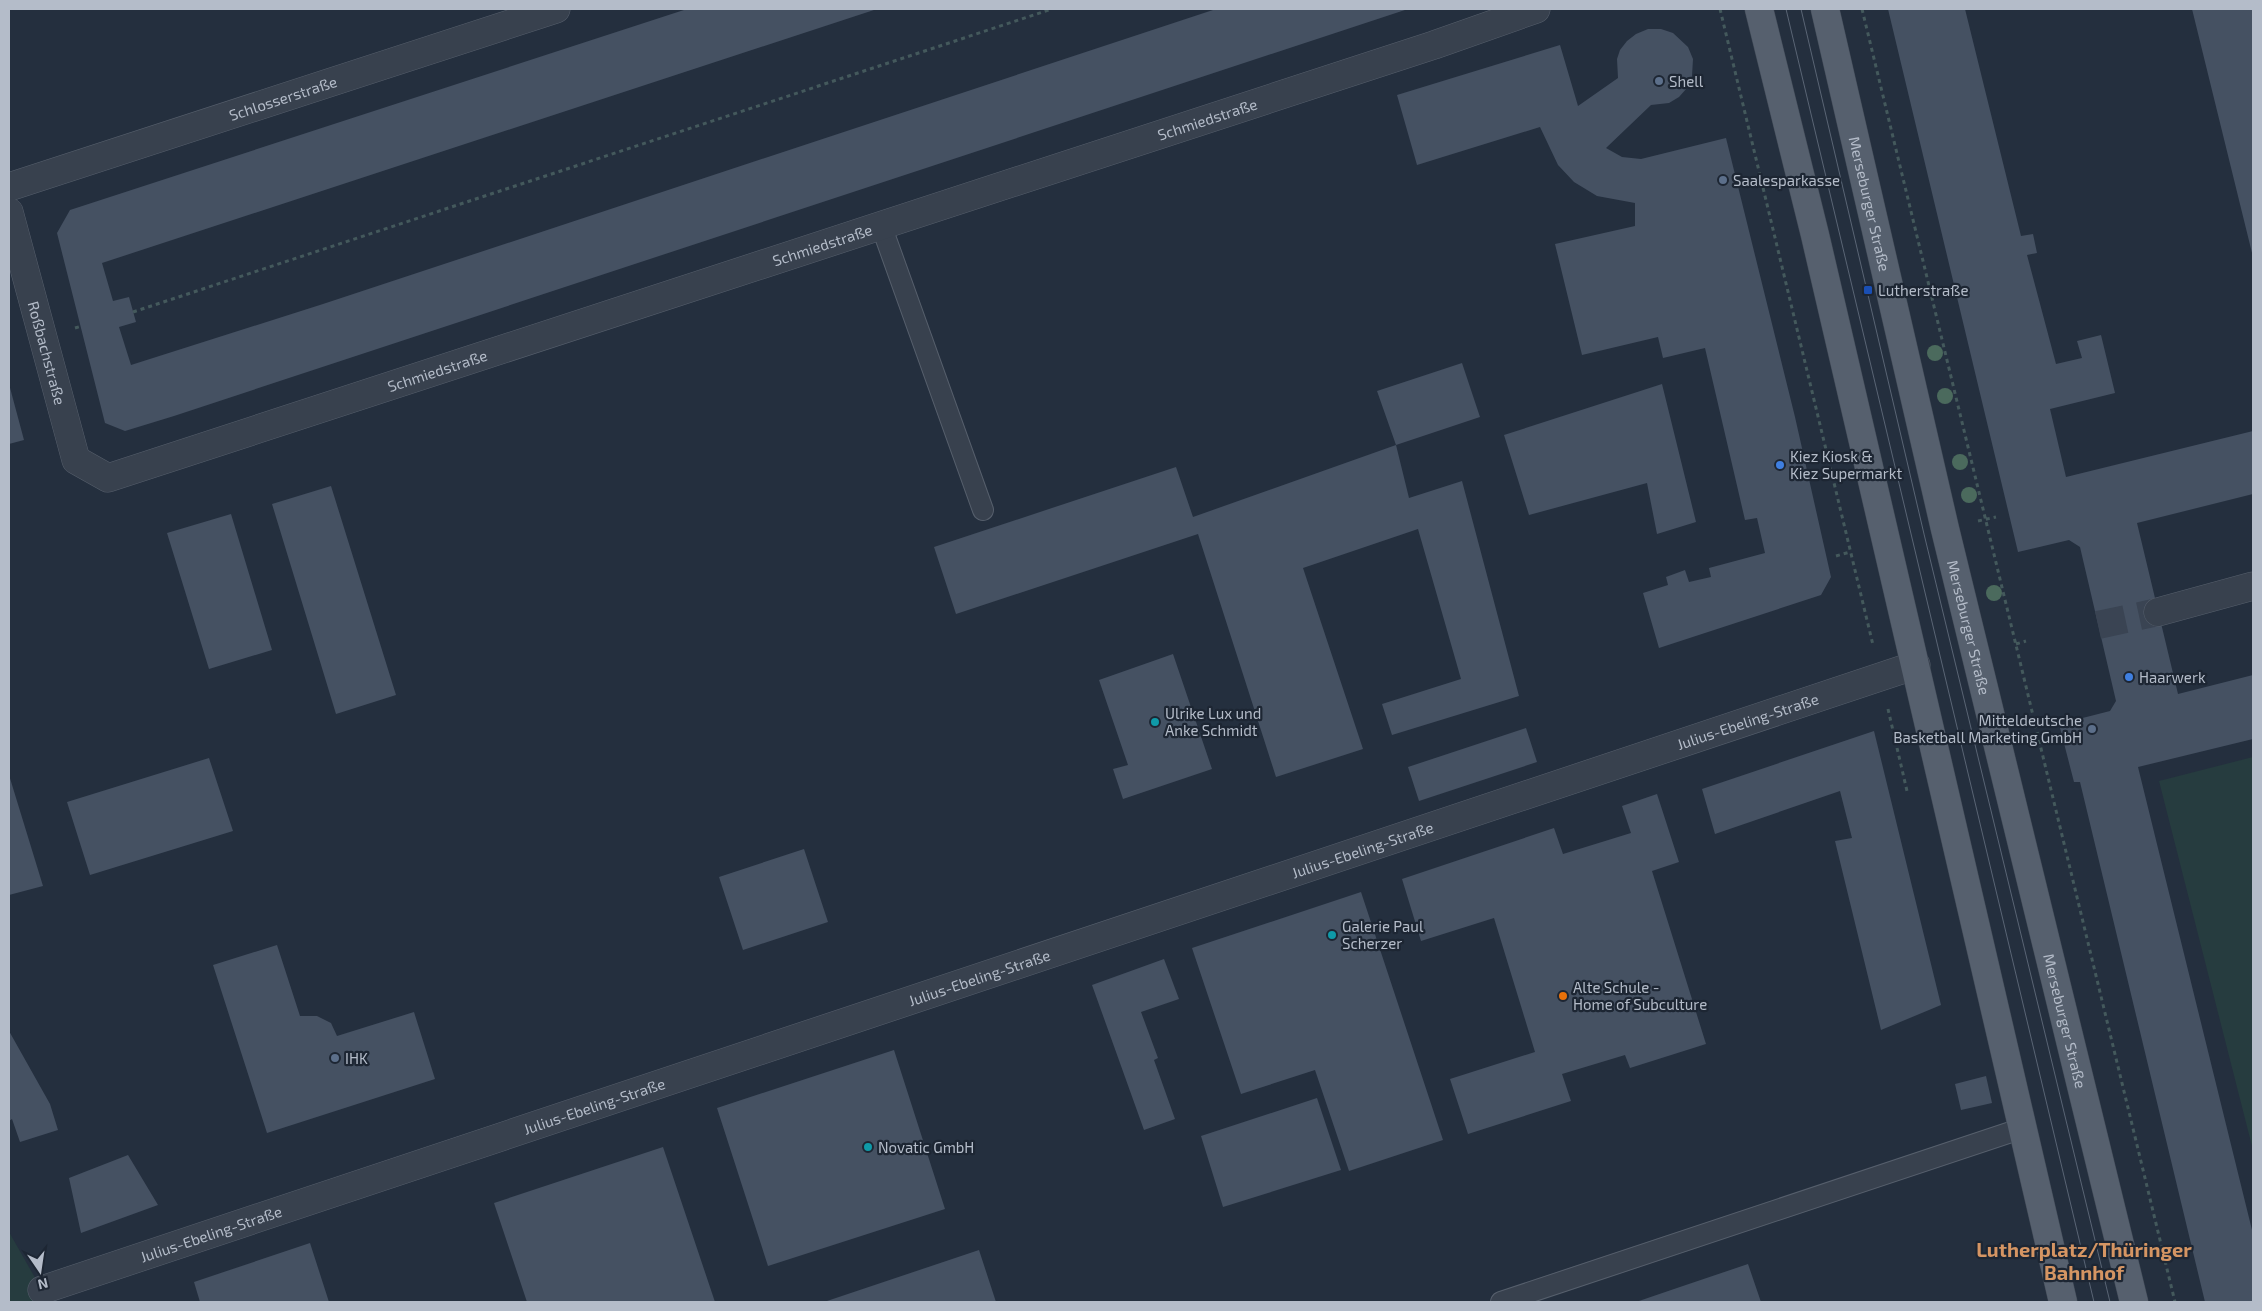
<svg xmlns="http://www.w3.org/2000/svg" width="2262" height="1311" font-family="'Exo 2',sans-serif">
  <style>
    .green { fill: #263c3f }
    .building { fill: #455162 }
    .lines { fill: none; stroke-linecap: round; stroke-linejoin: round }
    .street-tunnel { stroke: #3a4453; stroke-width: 28; stroke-dasharray: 28 14; stroke-linecap: butt }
    .lane-casing { stroke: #565f6c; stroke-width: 22 }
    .street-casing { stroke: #565f6c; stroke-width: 29 }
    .primary-casing { stroke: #414a57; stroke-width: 29 }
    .path { stroke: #44595c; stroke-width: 3; stroke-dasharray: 4 4; stroke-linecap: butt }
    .lane { stroke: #38414e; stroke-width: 20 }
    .street { stroke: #38414e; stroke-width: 28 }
    .primary { stroke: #56606e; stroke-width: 28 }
    .tram { stroke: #5a6575; stroke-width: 1 }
    .tree { fill: #4b6a5d }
    .service-dot { fill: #5c6f8a; stroke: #1d2633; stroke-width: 2 }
    .transit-dot { fill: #1a4fb4; stroke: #1d2633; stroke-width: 2 }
    .shop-dot { fill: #3f7fe0; stroke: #1d2633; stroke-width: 2 }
    .culture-dot { fill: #0f9aa8; stroke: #1d2633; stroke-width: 2 }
    .food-dot { fill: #e8710a; stroke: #1d2633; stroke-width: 2 }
    .labels { text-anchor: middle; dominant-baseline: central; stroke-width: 4.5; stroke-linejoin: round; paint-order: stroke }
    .poi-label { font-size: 15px; fill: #b4bcc9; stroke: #1d2633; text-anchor: start }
    .street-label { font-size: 15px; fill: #b4bcc9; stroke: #1d2633 }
    .district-label { font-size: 20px; font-weight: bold; fill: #d59563; stroke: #1d2633 }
  </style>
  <rect width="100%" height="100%" fill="#242f3e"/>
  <path class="green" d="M2253,757V1150L2159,781Z
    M9,1232L42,1290L47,1302H9Z"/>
  <path class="building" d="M687,9H877L102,263L113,301L129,297L136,322L119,327L131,365L323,304L1216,9H1408L174,416L125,431L105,423L57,233L70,210Z
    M1888,9H1965L2021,236L2033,234L2037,253L2027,255L2056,364L2082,358L2077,341L2101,335L2115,393L2050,409L2066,477L2253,431V494L2137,523L2178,694L2253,675V739L2138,767L2253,1234V1302H2205L2080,782H2074L2059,724L2110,711L2116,701L2080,547L2069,540L2018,552Z
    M2192,9H2253V257Z
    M1648,29H1661L1673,33L1688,47L1693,59L1692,76L1687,88L1679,97L1669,103L1651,105L1606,148L1622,157L1641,159L1726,138L1795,417L1831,577L1821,595L1659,648L1643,593L1668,585L1666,577L1685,570L1689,582L1711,577L1709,568L1765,553L1757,518L1745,520L1705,348L1663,358L1658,337L1582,355L1555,244L1635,226V203L1597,196L1574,182L1558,165L1540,127L1417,165L1397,95L1560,45L1578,106L1618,78L1617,59L1620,50L1627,41L1636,34Z
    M1462,363L1480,417L1396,445L1409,498L1462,481L1519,696L1392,735L1382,704L1461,679L1418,529L1303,568L1363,749L1276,777L1198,534L956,614L934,547L1176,467L1193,517L1396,445L1377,391Z
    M9,384L24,440L9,444Z
    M1662,384L1696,522L1657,534L1647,483L1529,515L1504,435Z
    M331,486L396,695L336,714L272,504Z
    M231,514L272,650L209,669L167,533Z
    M1173,654L1212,769L1123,799L1113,769L1128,765L1099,680Z
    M1526,728L1537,762L1419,801L1408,767Z
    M1874,731L1941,1005L1881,1030L1835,841L1852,838L1840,791L1715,834L1702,789Z
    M209,758L233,831L90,875L67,802Z
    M9,775L43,886L9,895Z
    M1657,794L1679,862L1652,871L1706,1044L1630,1068L1625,1055L1562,1074L1571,1101L1468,1134L1450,1079L1535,1052L1494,918L1421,941L1402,879L1554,828L1563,854L1631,833L1622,806Z
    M804,849L828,922L743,950L719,877Z
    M1361,892L1443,1140L1349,1171L1315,1070L1241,1094L1192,948Z
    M277,945L300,1016H317L331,1023L337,1036L414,1012L435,1079L267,1133L213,965Z
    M1164,959L1179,999L1141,1012L1158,1058L1154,1060L1175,1119L1144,1130L1092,985Z
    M9,1031L50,1104L58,1130L20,1142L12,1119L9,1121Z
    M894,1050L945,1209L768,1266L717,1108Z
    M1986,1076L1992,1103L1961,1110L1955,1084Z
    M1317,1098L1341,1170L1223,1207L1201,1136Z
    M663,1147L715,1302H527L494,1203Z
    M128,1155L158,1205L81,1233L69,1178Z
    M310,1243L329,1302H200L194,1282Z
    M979,1250L996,1302H824Z
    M1748,1264L1761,1302H1636L1677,1288Z"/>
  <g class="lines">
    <path class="street-tunnel" d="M2098,625L2158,612"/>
    <defs>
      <path id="lane" d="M881,225L983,510
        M1501,1302L2023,1128"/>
      <g id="street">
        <path id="s1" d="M9,187L556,9"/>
        <path id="s2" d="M9,212L76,460L108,478L1434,45L1536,9"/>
        <path d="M2158,612L2253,586"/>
        <path id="s3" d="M42,1290L1916,665"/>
      </g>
      <g id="primary">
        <path d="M1759,9L1815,235L2063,1302"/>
        <path id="s4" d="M1825,9L1945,529L2134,1302"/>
      </g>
    </defs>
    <use href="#lane" class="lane-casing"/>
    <use href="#street" class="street-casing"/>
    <use href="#primary" class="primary-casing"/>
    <path class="path" d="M1720,9L1873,645
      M1862,9L2175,1302
      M133,312L1052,9
      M75,328L82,326
      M1978,521L1996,517
      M1836,556L1850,552
      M2016,644L2026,641
      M1888,709L1907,791"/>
    <use href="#lane" class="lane"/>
    <use href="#street" class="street"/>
    <use href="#primary" class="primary"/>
    <path class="tram" d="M1786,9L2094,1302
      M1801,9L1924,534L2110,1302"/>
  </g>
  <g class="tree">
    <circle cx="1935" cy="353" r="8"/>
    <circle cx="1945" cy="396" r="8"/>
    <circle cx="1960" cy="462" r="8"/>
    <circle cx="1969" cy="495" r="8"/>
    <circle cx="1994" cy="593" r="8"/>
  </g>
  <g class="service-dot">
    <circle cx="1659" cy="81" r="5"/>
    <circle cx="1723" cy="180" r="5"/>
    <circle cx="2092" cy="729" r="5"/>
    <circle cx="335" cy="1058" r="5"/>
  </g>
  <rect class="transit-dot" x="1863" y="285" width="10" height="10" rx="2.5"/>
  <g class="shop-dot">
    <circle cx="1780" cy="465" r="5"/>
    <circle cx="2129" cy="677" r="5"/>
  </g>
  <g class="culture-dot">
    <circle cx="1155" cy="722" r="5"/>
    <circle cx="1332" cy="935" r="5"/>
    <circle cx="868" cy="1147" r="5"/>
  </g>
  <circle class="food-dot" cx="1563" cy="996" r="5"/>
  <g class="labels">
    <g class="poi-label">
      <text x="1669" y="81">Shell</text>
      <text x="1733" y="180">Saalesparkasse</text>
      <text x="1878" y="290">Lutherstraße</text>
      <text x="1790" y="456">Kiez Kiosk &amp;<tspan x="1790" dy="17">Kiez Supermarkt</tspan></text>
      <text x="2139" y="677">Haarwerk</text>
      <text x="1165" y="713">Ulrike Lux und<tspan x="1165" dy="17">Anke Schmidt</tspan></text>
      <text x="2082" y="720" text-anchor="end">Mitteldeutsche<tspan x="2082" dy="17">Basketball Marketing GmbH</tspan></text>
      <text x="1342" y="926">Galerie Paul<tspan x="1342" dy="17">Scherzer</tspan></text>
      <text x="1573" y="987">Alte Schule -<tspan x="1573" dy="17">Home of Subculture</tspan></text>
      <text x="345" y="1058">IHK</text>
      <text x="878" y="1147">Novatic GmbH</text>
    </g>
    <g class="street-label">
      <text stroke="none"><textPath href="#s1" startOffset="288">Schlosserstraße</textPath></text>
      <text stroke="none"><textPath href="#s2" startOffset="1450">Schmiedstraße</textPath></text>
      <text stroke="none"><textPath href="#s4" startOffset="200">Merseburger Straße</textPath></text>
      <text stroke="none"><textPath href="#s2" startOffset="1045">Schmiedstraße</textPath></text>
      <text stroke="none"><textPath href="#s2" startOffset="146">Roßbachstraße</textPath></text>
      <text stroke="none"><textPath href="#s2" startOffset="640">Schmiedstraße</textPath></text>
      <text stroke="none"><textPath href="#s4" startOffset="635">Merseburger Straße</textPath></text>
      <text stroke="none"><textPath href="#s3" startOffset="1798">Julius-Ebeling-Straße</textPath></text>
      <text stroke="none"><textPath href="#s3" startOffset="1392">Julius-Ebeling-Straße</textPath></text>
      <text stroke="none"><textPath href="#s3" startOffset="988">Julius-Ebeling-Straße</textPath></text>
      <text stroke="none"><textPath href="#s4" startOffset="1040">Merseburger Straße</textPath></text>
      <text stroke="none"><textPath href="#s3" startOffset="582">Julius-Ebeling-Straße</textPath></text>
      <text stroke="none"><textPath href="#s3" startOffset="178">Julius-Ebeling-Straße</textPath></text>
    </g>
    <g class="district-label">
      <text x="2084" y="1249">Lutherplatz/Thüringer<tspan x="2084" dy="23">Bahnhof</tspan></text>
    </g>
  </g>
  <rect width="2262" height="1311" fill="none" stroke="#b4bcc9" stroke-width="20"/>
  <g transform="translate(40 1271) rotate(167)" stroke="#1d2633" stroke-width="4" paint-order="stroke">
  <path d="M0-4L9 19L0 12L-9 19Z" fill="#b4bcc9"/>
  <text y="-8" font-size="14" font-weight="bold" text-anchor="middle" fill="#b4bcc9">N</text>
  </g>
</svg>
